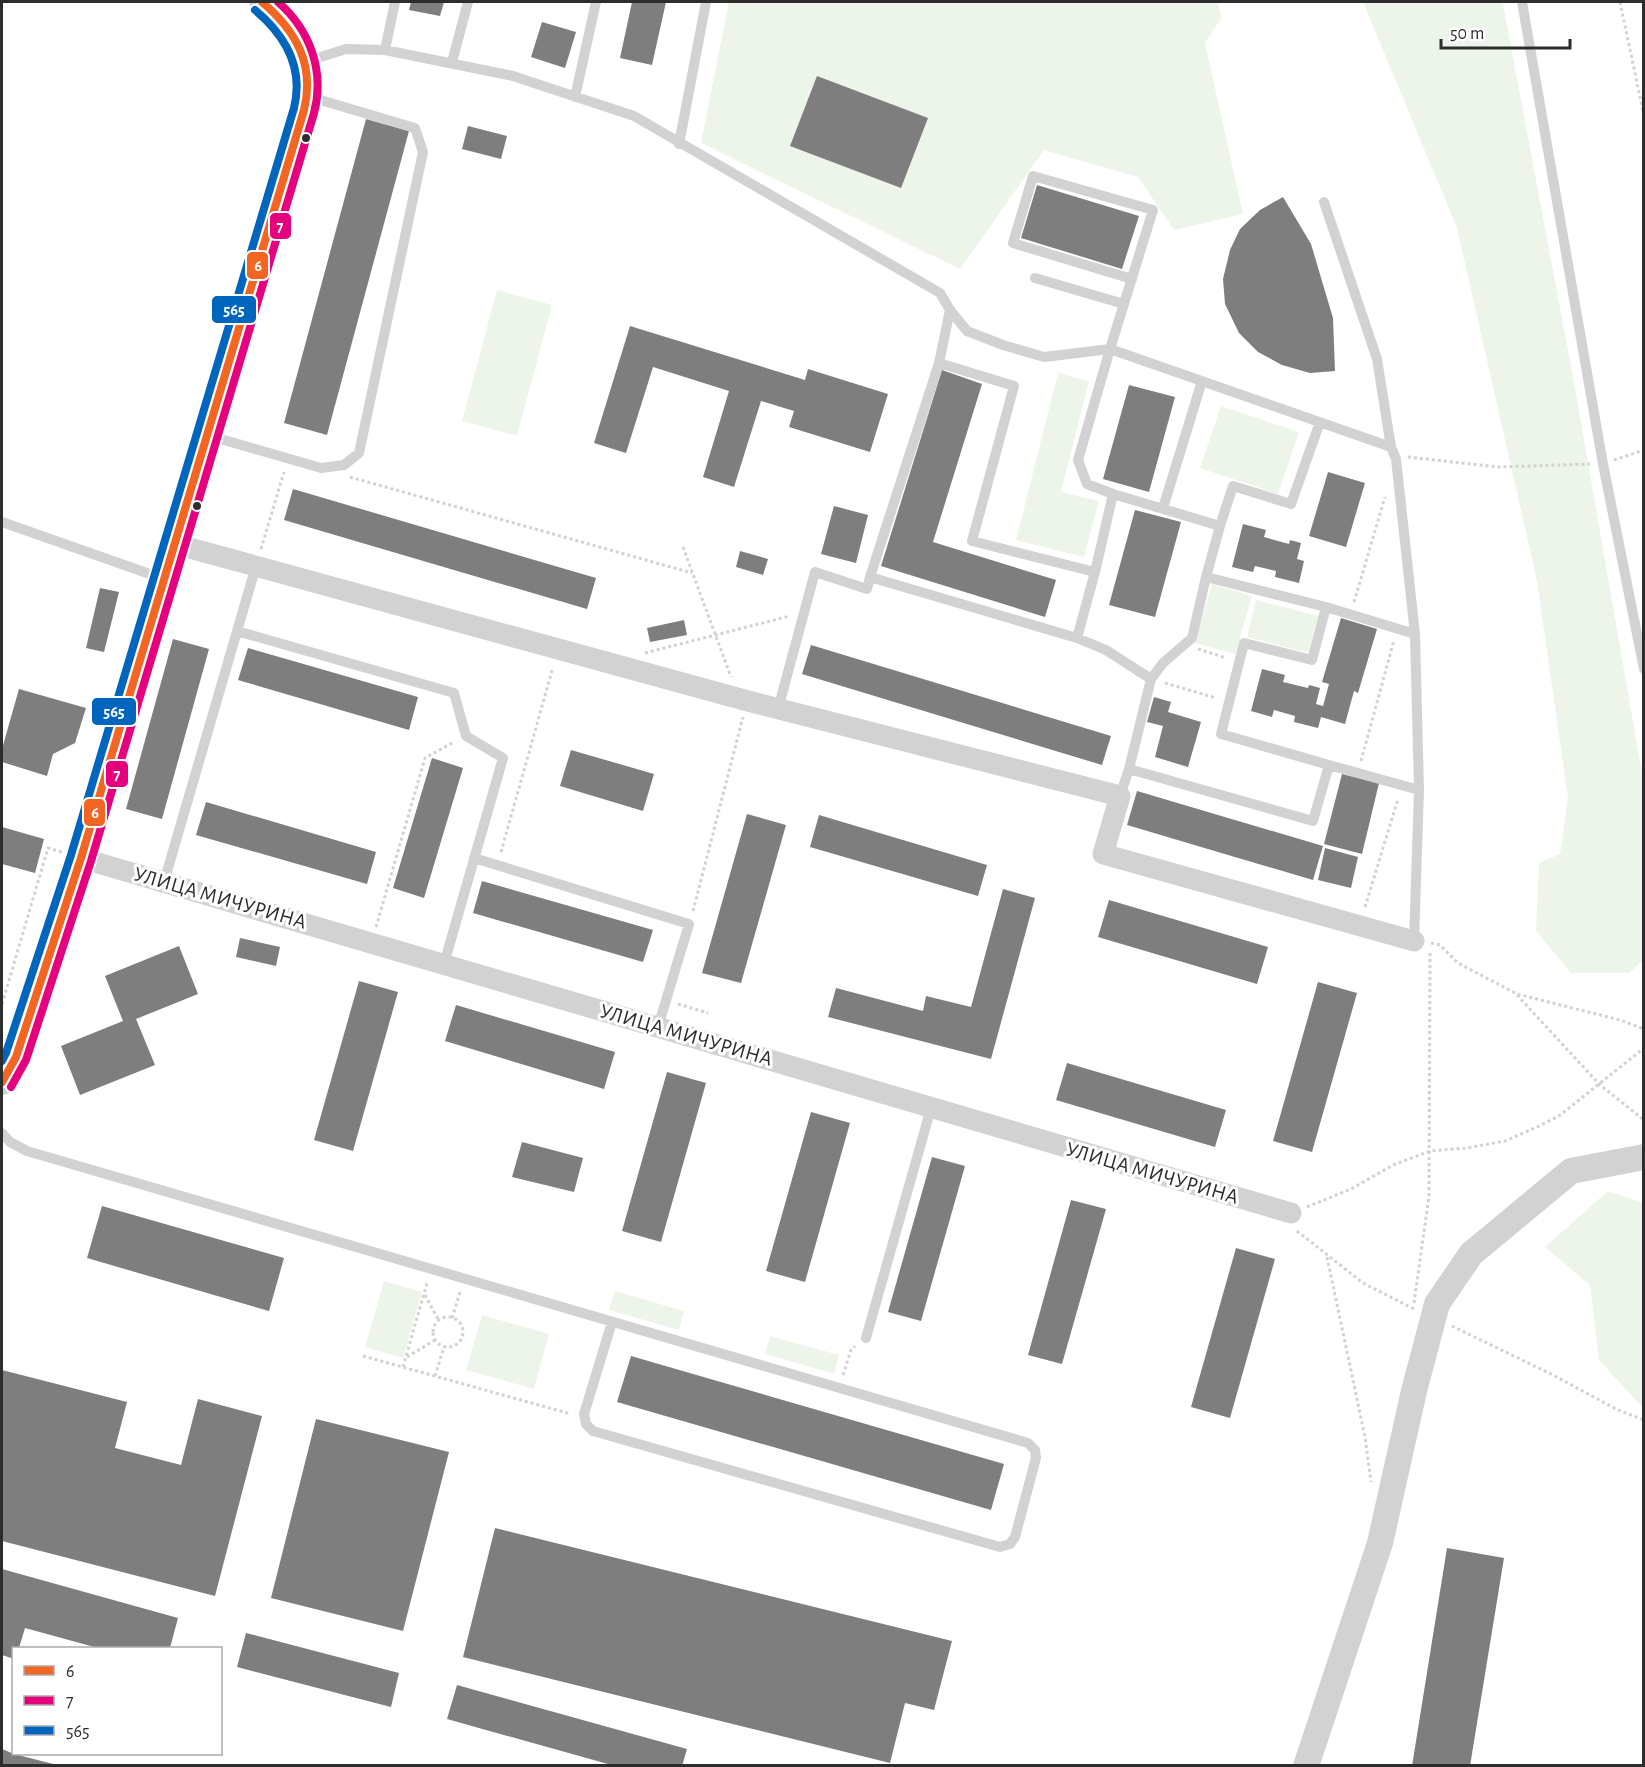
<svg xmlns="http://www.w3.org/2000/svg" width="1645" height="1767" font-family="'Alegreya Sans',sans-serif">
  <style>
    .green { fill: #edf5ea }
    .building { fill: #7e7e7e }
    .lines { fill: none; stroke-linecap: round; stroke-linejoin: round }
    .path { stroke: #d2d2d2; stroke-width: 3; stroke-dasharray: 3 3; stroke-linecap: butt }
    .service { stroke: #d2d2d2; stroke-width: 10 }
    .minor { stroke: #d2d2d2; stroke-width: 21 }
    .tertiary { stroke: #d2d2d2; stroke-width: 26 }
    .bus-1-casing { stroke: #fff; stroke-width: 12 }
    .bus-2-casing { stroke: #fff; stroke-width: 12 }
    .bus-3-casing { stroke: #fff; stroke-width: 12 }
    .bus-1 { stroke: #f26522; stroke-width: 8 }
    .bus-2 { stroke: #e5007d; stroke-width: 8 }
    .bus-3 { stroke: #0065bd; stroke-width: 8 }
    .bus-dot { fill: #2d2d2d; stroke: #fff; stroke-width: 2 }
    .labels { text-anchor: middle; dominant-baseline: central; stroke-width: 6; stroke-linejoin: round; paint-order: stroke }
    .street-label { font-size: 21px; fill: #2d2d2d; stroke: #fff }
    .line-badge { stroke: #fff; stroke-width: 2 }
    .badge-label { font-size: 16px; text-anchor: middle; font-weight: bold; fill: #fff }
  </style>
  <rect width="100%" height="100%" fill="#fff"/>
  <path class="green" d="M729,2H1218L1221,18L1205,43L1243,214L1174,230L1138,177L1044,150L960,269L701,143Z
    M1363,2H1502L1503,4L1574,382L1643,779V960L1629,973H1571L1536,931L1539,863L1560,854L1568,798L1537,581L1457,228Z
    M497,290L552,305L517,436L462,421Z
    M1058,373L1089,381L1061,492L1099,501L1084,557L1016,540Z
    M1221,406L1299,432L1278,494L1200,468Z
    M1212,584L1252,596L1235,654L1195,643Z
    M1256,600L1318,616L1308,653L1247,637Z
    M1608,1191L1643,1203V1408L1599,1360L1590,1285L1545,1247Z
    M384,1281L422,1292L403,1358L365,1347Z
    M615,1291L684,1311L679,1330L609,1310Z
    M482,1315L549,1334L534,1389L466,1370Z
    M770,1336L839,1355L834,1374L765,1354Z"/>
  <path class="building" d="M411,2H444L440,16L409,10Z
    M632,2H666L652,65L620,58Z
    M542,22L576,32L565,68L531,57Z
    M817,76L928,118L901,188L790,146Z
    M366,119L409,131L327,435L284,423Z
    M468,126L507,136L501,159L462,149Z
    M1037,185L1139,216L1122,269L1021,238Z
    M1283,197L1311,244L1333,318L1335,371L1310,373L1282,365L1258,352L1239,333L1225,304L1223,279L1230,250L1240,229L1260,210Z
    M630,326L805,380L808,369L888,394L870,452L789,427L794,411L761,401L734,487L703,477L729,391L653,367L626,453L594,443Z
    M942,370L982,384L933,542L1056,580L1045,617L881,566Z
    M1129,385L1175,397L1149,492L1103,479Z
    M1328,472L1365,483L1346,547L1309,536Z
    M293,489L596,578L587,609L284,520Z
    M834,506L868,515L856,563L821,554Z
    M1135,510L1181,522L1155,617L1109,605Z
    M1243,524L1266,530L1264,537L1289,544L1290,540L1301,543L1297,559L1304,561L1299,583L1275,577L1276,571L1255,566L1253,572L1232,567Z
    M740,551L768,559L763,575L736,567Z
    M100,588L119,592L104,652L86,648Z
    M1341,618L1377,629L1358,693L1354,691L1345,724L1321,717L1318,728L1294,722L1295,716L1274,710L1272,717L1251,711L1262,669L1285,675L1283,682L1308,688L1309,685L1320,688L1316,704L1323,706L1329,684L1322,682Z
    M684,620L687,635L650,642L647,628Z
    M173,639L209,649L162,819L126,809Z
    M811,645L1111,736L1102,765L802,674Z
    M248,648L418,697L409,730L238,680Z
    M19,689L86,708L75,743L53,754L47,776L2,762V749Z
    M1154,697L1171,702L1168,712L1201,722L1188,767L1155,757L1163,726L1147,722Z
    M571,750L654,774L643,811L560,786Z
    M432,758L463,768L424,898L393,888Z
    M1342,774L1379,783L1362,854L1324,844Z
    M1137,791L1323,846L1313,880L1127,825Z
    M206,802L376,852L367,884L196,835Z
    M747,814L786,825L741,983L702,973Z
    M819,815L987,865L978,896L810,847Z
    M2,827L44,839L35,873L2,864Z
    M1325,848L1358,857L1351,888L1318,880Z
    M482,881L653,930L643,962L473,913Z
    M1003,889L1035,898L991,1059L828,1017L836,988L923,1011L926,996L971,1007Z
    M1109,900L1268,947L1257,984L1098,937Z
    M240,938L280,947L276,966L236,957Z
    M179,946L198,994L136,1019L155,1065L80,1095L61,1046L123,1021L105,976Z
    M359,981L398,992L353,1151L314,1140Z
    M1318,982L1357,993L1312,1152L1273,1141Z
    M456,1005L615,1052L604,1089L445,1041Z
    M1067,1063L1226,1110L1215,1147L1056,1100Z
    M667,1072L706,1083L661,1242L622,1231Z
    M811,1112L850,1123L805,1282L766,1271Z
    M522,1142L583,1158L574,1192L512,1177Z
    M932,1157L965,1166L921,1321L888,1312Z
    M1071,1200L1106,1209L1062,1364L1028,1355Z
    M102,1206L284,1258L269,1311L87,1258Z
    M1236,1248L1275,1259L1230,1418L1191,1407Z
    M631,1356L1004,1464L991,1510L617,1402Z
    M2,1370L127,1402L115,1448L181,1465L198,1399L262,1416L215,1596L2,1541Z
    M316,1419L449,1452L403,1631L271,1598Z
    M495,1528L952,1641L934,1710L905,1703L890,1763L463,1657Z
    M1447,1548L1504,1558L1470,1766H1412Z
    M2,1569L178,1618L170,1648H98L25,1628L19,1648H14V1659L2,1655Z
    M246,1633L399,1673L391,1707L237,1667Z
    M457,1685L687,1749L682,1766H615L447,1719Z
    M2,1749L14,1754L61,1766H2Z"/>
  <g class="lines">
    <path class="path" d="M1620,2L1644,116
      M1408,457L1498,467L1590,464
      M1614,460L1644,450
      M350,477L692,573
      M683,547L731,677
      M261,549L284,472
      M1354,602L1385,497
      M1198,649L1226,658
      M645,653L790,616
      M1165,683L1216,698
      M1361,761L1394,640
      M501,852L553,667
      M1365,907L1398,799
      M693,911L743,717
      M376,927L425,758L454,742
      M1431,943L1440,945L1458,963L1517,994L1620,1020L1644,1029
      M1517,995L1599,1084L1644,1120
      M2,1004L48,848L62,852
      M678,1004L708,1013
      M1307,1207L1351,1189L1393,1165L1430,1151L1467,1148L1505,1141L1537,1127L1559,1116L1644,1048
      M1297,1231L1363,1283L1414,1309
      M1327,1257L1365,1437L1371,1482
      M425,1295L439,1321
      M1414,1303L1429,1196L1430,951
      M433 1332a15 15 0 1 1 30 0a15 15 0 1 1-30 0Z
      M452,1318L460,1292
      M1452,1326L1553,1375L1616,1409L1644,1420
      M363,1356L571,1414
      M407,1357L435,1340
      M403,1367L427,1283
      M843,1375L851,1350L855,1346
      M435,1376L444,1347"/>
    <path class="service" d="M1522,2L1603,464L1644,669
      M385,50L395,2
      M305,62L346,49L385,50L513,76L634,116L940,293L950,310L967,331L1003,345L1044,357L1110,349L1391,447L1396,459L1415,634L1419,790L1414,941
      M452,62L468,2
      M575,97L596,2
      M679,144L706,2
      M1324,202L1377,359L1391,447
      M1035,278L1124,304
      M950,310L939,363L870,577L1077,638L1095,572L1113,494L1087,484L1078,460L1110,349L1153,210L1033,176L1013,243L1132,279
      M939,363L1014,386L972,541L1095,572
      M207,435L321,468L344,465L359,453L423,152L415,128L307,96
      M1113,494L1220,526L1206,577L1326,607
      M1163,508L1202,381
      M2,522L164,579
      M1220,526L1233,486L1291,504L1320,422
      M237,631L454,693L466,736L503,758L444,964
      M1077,638L1106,650L1151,679L1129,769
      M1151,679L1163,663L1192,638L1206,577
      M778,709L815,572L867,589L870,577
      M1329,765L1221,734L1244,643L1312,660L1326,607L1415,634
      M1120,796L1129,769L1313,821L1329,765L1419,790
      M474,858L689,924L658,1027
      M164,882L256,566
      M2,1133L10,1142L27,1151L1028,1443L1035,1450L1036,1458L1015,1537L1010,1544L1000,1547L593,1431L586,1424L584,1414L612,1322
      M866,1338L931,1108"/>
    <path class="minor" d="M175,544L748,701L1120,796L1103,854L1414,941
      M81,858L1291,1213"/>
    <path class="tertiary" d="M2,1082L16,1057L81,858L297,136C300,123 306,108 307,95C309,52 294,27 262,2
      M1306,1766L1380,1543L1414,1391L1437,1304L1471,1254L1571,1171L1644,1157"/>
    <defs>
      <path id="bus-1" d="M2,1082L16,1057L81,858L304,110C315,64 296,31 262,2"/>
      <path id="bus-2" d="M11,1087L26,1060L91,861L314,113C325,71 310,30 278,2"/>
      <path id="bus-3" d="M2,1061L6,1053L71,855L294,108C304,67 285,35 255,10"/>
    </defs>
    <use href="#bus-1" class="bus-1-casing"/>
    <use href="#bus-2" class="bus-2-casing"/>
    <use href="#bus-3" class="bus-3-casing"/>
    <use href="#bus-1" class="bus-1"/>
    <use href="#bus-2" class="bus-2"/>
    <use href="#bus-3" class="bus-3"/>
  </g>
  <g class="bus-dot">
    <circle cx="306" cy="138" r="5"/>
    <circle cx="197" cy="506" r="5"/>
  </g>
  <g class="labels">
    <g class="street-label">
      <text transform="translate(220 898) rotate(16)">УЛИЦА МИЧУРИНА</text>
      <text transform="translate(686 1035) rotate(16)">УЛИЦА МИЧУРИНА</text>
      <text transform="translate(1152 1173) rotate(16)">УЛИЦА МИЧУРИНА</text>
    </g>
  </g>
  <g class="line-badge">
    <rect x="269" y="212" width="23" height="28" rx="6" fill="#e5007d"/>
    <rect x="246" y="251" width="23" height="29" rx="6" fill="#f26522"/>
    <rect x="211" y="295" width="46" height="29" rx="6" fill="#0065bd"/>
    <rect x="91" y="697" width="46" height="29" rx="6" fill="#0065bd"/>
    <rect x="105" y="760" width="24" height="28" rx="6" fill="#e5007d"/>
    <rect x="83" y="798" width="23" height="29" rx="6" fill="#f26522"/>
  </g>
  <g class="badge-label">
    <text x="280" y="232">7</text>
    <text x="258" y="271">6</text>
    <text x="234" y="315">565</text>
    <text x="114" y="717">565</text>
    <text x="117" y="780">7</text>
    <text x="95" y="818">6</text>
  </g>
  <rect width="1645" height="1767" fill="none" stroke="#2d2d2d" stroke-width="6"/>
  <rect x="12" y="1647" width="210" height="108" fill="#ffffff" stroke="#ababab" stroke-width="1.5"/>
  <rect x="24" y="1666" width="30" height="9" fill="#f26522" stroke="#ababab" stroke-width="1.5"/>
  <text x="66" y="1677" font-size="18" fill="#2d2d2d">6</text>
  <rect x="24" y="1696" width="30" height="9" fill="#e5007d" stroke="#ababab" stroke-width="1.5"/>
  <text x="66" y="1707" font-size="18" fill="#2d2d2d">7</text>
  <rect x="24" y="1726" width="30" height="9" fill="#0065bd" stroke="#ababab" stroke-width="1.5"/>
  <text x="66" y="1737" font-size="18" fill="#2d2d2d">565</text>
  <path d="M1441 39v9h129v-9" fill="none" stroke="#2d2d2d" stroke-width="3"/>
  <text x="1450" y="39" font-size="18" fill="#2d2d2d" stroke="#ffffff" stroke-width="4.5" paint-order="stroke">50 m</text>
</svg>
